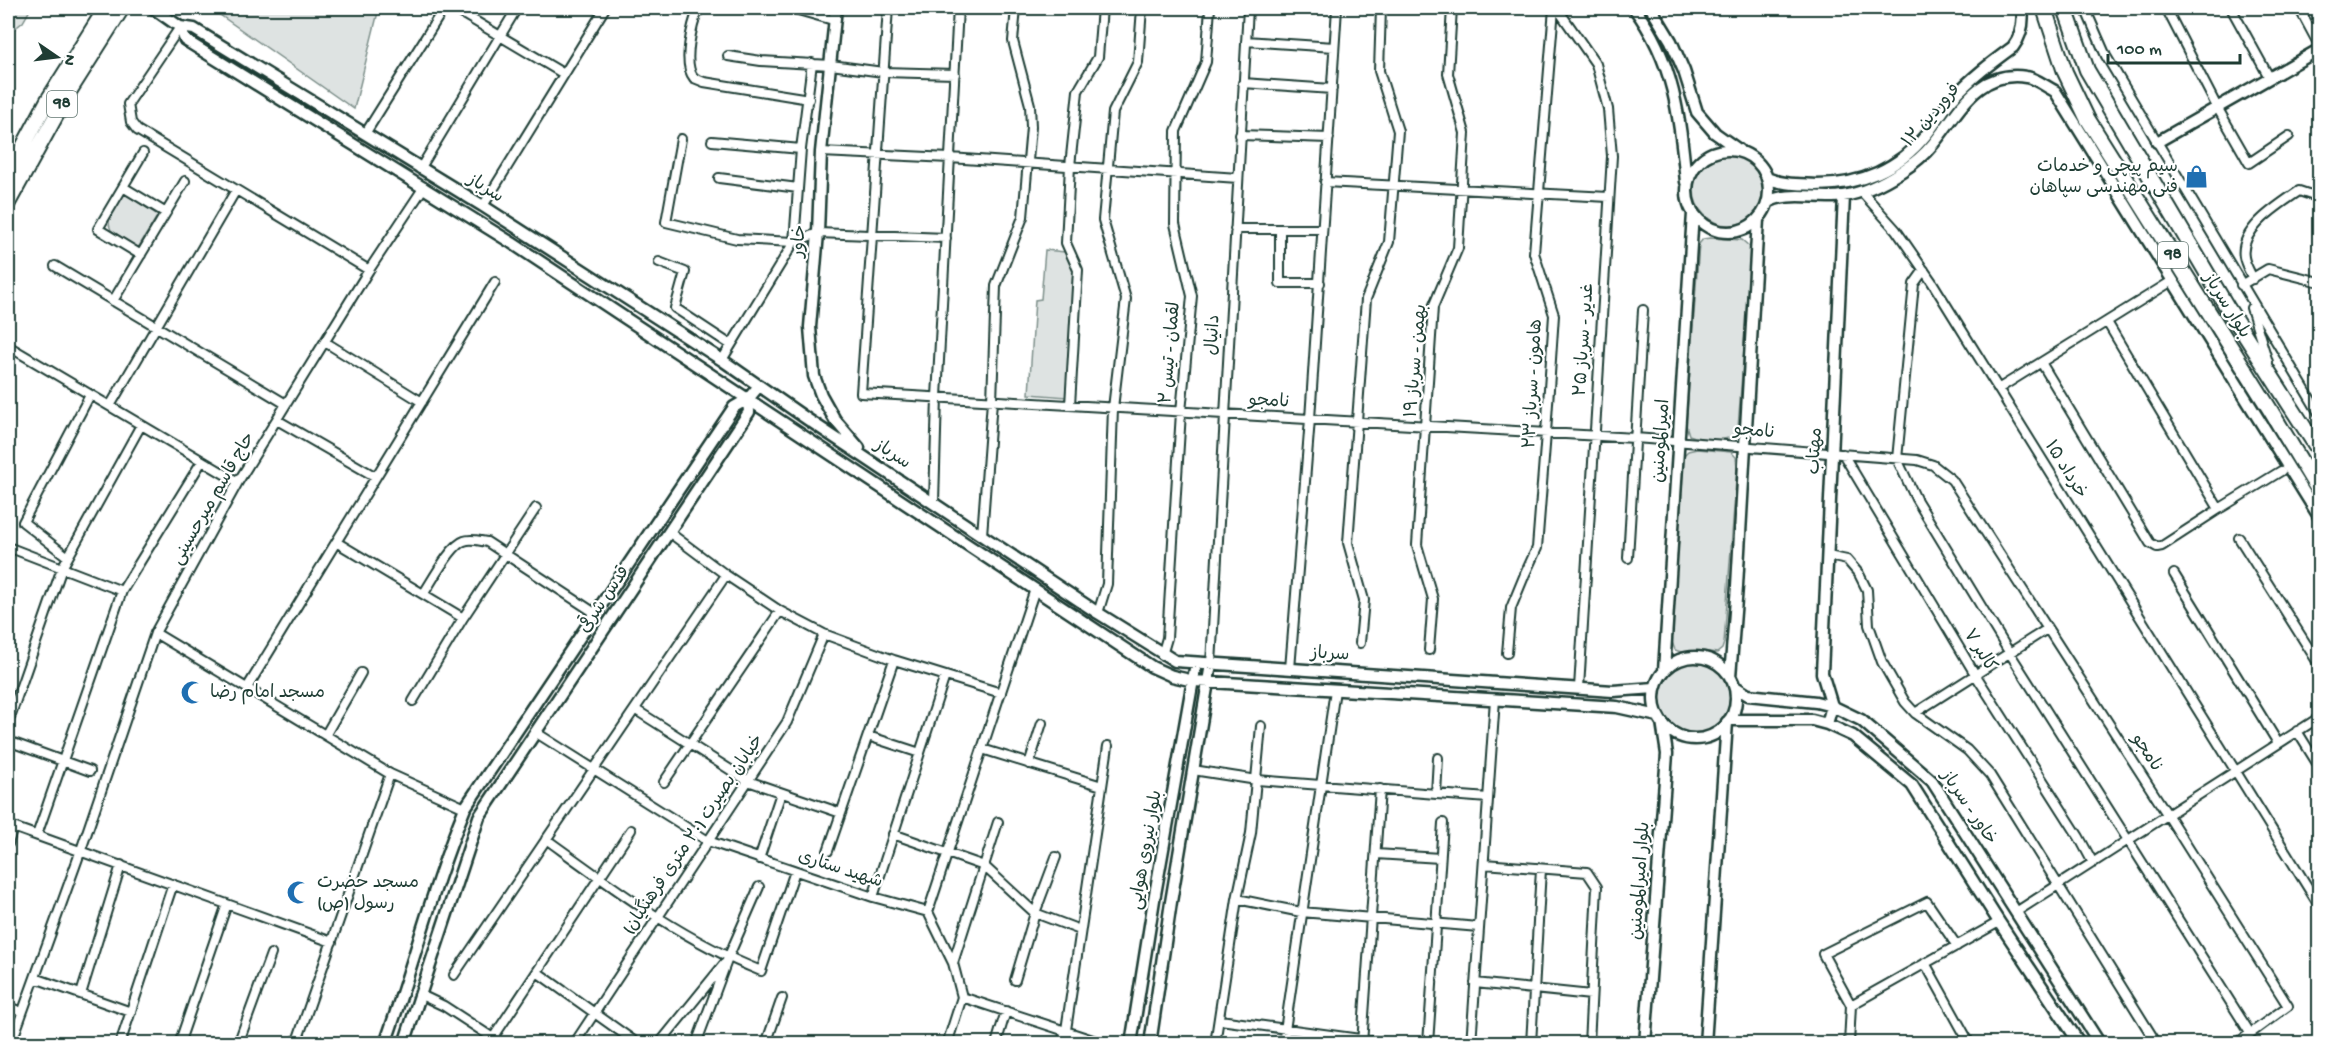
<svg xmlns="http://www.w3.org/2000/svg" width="2327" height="1051" font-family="'Gochi Hand','Playpen Sans Arabic',sans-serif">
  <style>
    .green { fill: #dee3e2; stroke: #7e908b; stroke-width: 1.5 }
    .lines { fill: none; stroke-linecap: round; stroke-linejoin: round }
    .street-casing { stroke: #1f3d34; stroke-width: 12 }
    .secondary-casing { stroke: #1f3d34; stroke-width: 15 }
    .highway-casing { stroke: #1f3d34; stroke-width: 18 }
    .street { stroke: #fff; stroke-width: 8 }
    .secondary { stroke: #fff; stroke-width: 10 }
    .highway { stroke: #fff; stroke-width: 14 }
    .labels { text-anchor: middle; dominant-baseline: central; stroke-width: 4.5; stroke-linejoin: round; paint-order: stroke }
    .shield { fill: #fff; stroke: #627771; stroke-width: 1.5 }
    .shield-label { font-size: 16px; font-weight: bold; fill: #1f3d34 }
    .street-label { font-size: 18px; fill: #1f3d34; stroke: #fff }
    .poi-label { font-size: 18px; fill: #1f3d34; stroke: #fff; text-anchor: start }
  </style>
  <rect width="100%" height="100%" fill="#fff"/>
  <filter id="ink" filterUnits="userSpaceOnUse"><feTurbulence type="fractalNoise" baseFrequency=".0167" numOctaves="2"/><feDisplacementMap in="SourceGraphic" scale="12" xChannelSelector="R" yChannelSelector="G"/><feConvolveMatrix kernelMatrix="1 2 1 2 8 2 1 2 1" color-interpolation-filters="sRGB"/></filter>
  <g filter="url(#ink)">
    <path class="green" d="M8,8H31L23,22L8,34Z
      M210,8H379L354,109Z
      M1694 190a35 35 0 1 1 70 0a35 35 0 1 1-70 0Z
      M124,193L158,215L138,248L111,230C104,217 117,204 124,193Z
      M1710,238L1742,240L1750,247L1751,253L1738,428C1734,445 1702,440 1689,435L1686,425L1699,244L1703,239Z
      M1045,250L1075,253L1067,397L1029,394L1035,300L1041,299Z
      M1697,449L1731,452L1736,457L1737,467L1724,643L1722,649L1717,653L1702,651L1681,652L1675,650L1671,639L1684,455L1688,451Z
      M1658 699a36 36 0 1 1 72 0a36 36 0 1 1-72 0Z"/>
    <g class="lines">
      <defs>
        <path id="street" d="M453,8L564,74
          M699,8C692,24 682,64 694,78L704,82L809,99
          M791,8L833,20
          M888,8L861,393L1635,438L1917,460L1933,465L1952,480L2167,814L2288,1006L2236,1044
          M1557,8L1596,64L1608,109L1612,156L1579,688
          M2085,8L2106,56L2320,415
          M2166,8L2217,107L2249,163L2289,136
          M2231,8L2269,77
          M2299,8L2320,47
          M180,27L128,104L131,122L137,130L369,270
          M1246,41L1334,47
          M728,56L761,61L831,65L883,72L955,74
          M1243,83L1332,89
          M365,134L444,8
          M1240,135L1329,138
          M681,139L666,222L737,239L794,242L818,233L946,238
          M712,141L801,149
          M821,152L950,158L1238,178
          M420,169L517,8
          M719,178L798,188
          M1325,182L1609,197
          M123,187L166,213
          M1861,191L1896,230L1932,282L2320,907
          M483,206L605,8
          M1235,229H1322
          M1280,229V283H1320
          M141,255L98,229L143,153
          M659,262L685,272L675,308L731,345
          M55,266L286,404
          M1924,270L1914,284L1897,459L1916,499L2009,652L2250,1033
          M2253,279C2250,272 2245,264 2244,257C2239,229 2279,205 2299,191L2320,198
          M2241,285L2268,269L2320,282
          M113,301L185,181
          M2251,308L2268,362
          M2107,322L2219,509L2281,471
          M325,342L422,402
          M8,346L238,482
          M722,360L794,242L801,149L812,63
          M2042,364L2150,543L2157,547L2162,546L2219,509
          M1998,389L2172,281
          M1070,405L1078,270L1066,243L1070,166L1078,91L1098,57L1102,8
          M110,406L236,190
          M277,420L376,477
          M1843,454L1975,674L2079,837L2093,863
          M934,502L937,397L958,8
          M670,533L726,575L780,611L824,634L894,660L1001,693
          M982,535L992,401L996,286L1023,217L1031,127L1030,105L1013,41L1016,8
          M2239,538L2320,666
          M336,542L463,618
          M8,547L122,591
          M1828,556L1847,560L1859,574L1867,590L1869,625L1882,662L1905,702L1915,713L1967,750L1990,775L2157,1044
          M68,557L23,522L90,395
          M1628,558L1643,310
          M2174,574L2278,743
          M424,593C432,581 451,545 464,541C471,538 480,541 487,542L595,613
          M1098,613L1107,584L1113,408L1126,299L1103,220L1113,112L1138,62L1142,8
          M155,633L390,774L465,808
          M1360,643L1364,600L1348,543L1366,299L1389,242L1398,131L1379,71L1381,8
          M1429,650L1433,599L1417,545L1433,307L1458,248L1465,133L1448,74L1452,8
          M1507,653L1511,608L1525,574L1537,548L1546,433L1554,315L1534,253L1554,8
          M1162,655L1167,638L1181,412L1192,296L1175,224L1176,131L1206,62L1210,8
          M1211,664L1248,8
          M1290,669L1310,419L1337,8
          M247,688L495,282
          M413,701L463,618L536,508
          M636,710L748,781L841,813
          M1915,713L2047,629
          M8,723L62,568L141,425
          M2297,731L2320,768
          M535,732L708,841L873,897L928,912L953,963L962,997L1105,1044
          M326,734L361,673
          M868,736L920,753
          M8,741L90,771
          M982,749L1102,786
          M1029,764L1042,723
          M1193,770L1257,780L1488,798
          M664,782L780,611
          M1436,794L1438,758
          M893,834L984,866L1035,913L1080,930
          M37,835L122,591L202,461
          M546,839C615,889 682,940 761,971L795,871
          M8,844L13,827L332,942
          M828,851L894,660
          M1376,854L1440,858
          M759,859L781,793
          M1484,864L1587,872L1597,887L1589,1044
          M873,897L945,676
          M1237,899L1301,912L1479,927
          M928,912L1035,589
          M2016,912L2320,717
          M953,963L998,822
          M1925,963L1970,1044
          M537,972L638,1044
          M454,975L726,575
          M35,978L131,1012
          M1015,980L1035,913L1056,857
          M1475,983L1591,995
          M81,994L121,865
          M421,995L444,1006L493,1038
          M1851,1005L1823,954L1927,902L1957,946
          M8,1007L22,1012
          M1220,1020L1397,1044
          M11,1044L81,850L155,633L238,482L369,270L424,187
          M120,1044L173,884
          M179,1044L227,904
          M238,1044L271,954
          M296,1044L390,774
          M489,1044L631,830
          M574,1044L787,722L824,634
          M659,1044L724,964
          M696,1044L728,958L759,887
          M766,1044L782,998
          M947,1044L962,997
          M996,1044L1006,1011
          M1061,1044L1066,1030L1108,746
          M1215,1044L1237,899L1251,833L1261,726
          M1283,1044L1335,690
          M1362,1044L1380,789
          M1428,1044L1443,823
          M1471,1044L1495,699
          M1531,1044L1541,869
          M1849,1044L1851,1005L1999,922"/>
        <path id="secondary" d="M153,8L180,27L194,29L483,206L722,360L807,419L1098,613L1175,661L1613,691L1655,688
          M836,8L821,152L818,233L810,327L814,376L821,395L835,420L859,448
          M1634,8C1674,61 1680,118 1686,182
          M1651,8L1671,41L1684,71L1697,112L1715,133L1739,150
          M180,27L185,40L512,243L1152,667L1172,676L1194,681L1617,707L1658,716
          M2157,142L2320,49
          M1687 191a41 41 0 1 1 82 0a41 41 0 1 1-82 0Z
          M1767,178C1783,185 1800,184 1817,185C1860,185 1899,169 1926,135C1936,123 1943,109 1953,98C1971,78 1991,63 2013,47C2022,35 2024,23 2022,8
          M1767,203C1785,190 1821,200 1843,196C1863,193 1885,182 1902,171C1913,164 1924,155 1933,144C1958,114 1977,69 2026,77C2036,78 2046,87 2055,91L2320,518
          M1654 698a41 41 0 1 1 82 0a41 41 0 1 1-82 0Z
          M1664,671L1693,213
          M1730,677L1737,586L1758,219
          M1734,686L1748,695L1816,702L1832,706L1861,720L1932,781L2100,1044
          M1729,720H1812L1827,724L1853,736L1912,785L1999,922L2080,1044
          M1827,724L1832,706L1822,673L1844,196
          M385,1044C413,966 433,885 465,808L734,407L748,399L759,386
          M404,1044L479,817L749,412L748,399
          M1131,1044L1154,900L1196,663
          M1150,1044L1171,902L1211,664
          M1645,1044L1667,754L1662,722
          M1705,1044L1727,722"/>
        <path id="highway" d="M2044,8L2065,72L2087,118L2269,408L2320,493
          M2065,8L2087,70L2227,307L2320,452
          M8,175L48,100L106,8
          M8,203L70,90L122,8"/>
      </defs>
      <use href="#street" class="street-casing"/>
      <use href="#secondary" class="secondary-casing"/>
      <use href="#highway" class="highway-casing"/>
      <use href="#street" class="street"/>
      <use href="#secondary" class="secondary"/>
      <use href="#highway" class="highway"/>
    </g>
  </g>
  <defs>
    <symbol id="shop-bare" viewBox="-9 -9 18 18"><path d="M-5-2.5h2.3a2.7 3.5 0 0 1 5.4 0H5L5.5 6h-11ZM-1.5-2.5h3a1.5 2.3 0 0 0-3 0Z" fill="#1f6fb2" stroke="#fff" stroke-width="2.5" paint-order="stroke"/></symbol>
    <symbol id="mosque-bare" viewBox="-9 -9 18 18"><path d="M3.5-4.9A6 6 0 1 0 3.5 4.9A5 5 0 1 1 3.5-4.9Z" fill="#1f6fb2" stroke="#fff" stroke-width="2.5" paint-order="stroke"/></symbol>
  </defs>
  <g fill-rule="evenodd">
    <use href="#shop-bare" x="2180" y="160" width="33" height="33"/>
    <use href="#mosque-bare" x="176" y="676" width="33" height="33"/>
    <use href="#mosque-bare" x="282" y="876" width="33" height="33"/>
  </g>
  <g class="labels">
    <g class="shield">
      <rect x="47" y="91" width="30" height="26" rx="4.5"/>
      <rect x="2158" y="242" width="30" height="26" rx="4.5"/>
    </g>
    <g class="shield-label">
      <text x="62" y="104">98</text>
      <text x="2173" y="255">98</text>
    </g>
    <g class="street-label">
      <text transform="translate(1932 116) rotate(-49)">۱۲ فروردین</text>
      <text transform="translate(485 189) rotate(32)">سرباز</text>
      <text transform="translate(800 241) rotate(-85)">خاور</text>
      <text transform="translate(2226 306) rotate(58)">بلوار سرباز</text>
      <text transform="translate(1214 335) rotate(-87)">دانیال</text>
      <text transform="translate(1585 340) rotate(-86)">غدیر - سرباز ۲۵</text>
      <text transform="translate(1171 353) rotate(-85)">لقمان - تیس ۲</text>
      <text transform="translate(1417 361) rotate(-85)">بهمن - سرباز ۱۹</text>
      <text transform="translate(1534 384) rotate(-87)">هامون - سرباز ۲۳</text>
      <text transform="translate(1269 402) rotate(3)">نامجو</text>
      <text transform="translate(1754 432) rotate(5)">نامجو</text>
      <text transform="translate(1662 441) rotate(-86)">امیرالمومنین</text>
      <text transform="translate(1816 451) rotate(-87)">مهتاب</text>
      <text transform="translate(892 455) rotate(33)">سرباز</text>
      <text transform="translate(2065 470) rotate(58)">۱۵ خرداد</text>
      <text transform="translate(214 499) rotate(-60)">حاج قاسم میرحسینی</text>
      <text transform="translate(605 600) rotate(-56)">قدس شرقی</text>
      <text transform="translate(1979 651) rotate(58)">کالبر ۷</text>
      <text transform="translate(1330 655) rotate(3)">سرباز</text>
      <text transform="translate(2146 753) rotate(57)">نامجو</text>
      <text transform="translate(1968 808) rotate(56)">خاور - سرباز</text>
      <text transform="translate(694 835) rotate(-56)">خیابان بصیرت (۲۰ متری فرهنگیان)</text>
      <text transform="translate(1147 850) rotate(-80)">بلوار نیروی هوایی</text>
      <text transform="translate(840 870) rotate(18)">شهید ستاری</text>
      <text transform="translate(1641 881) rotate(-86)">بلوار امیرالمومنین</text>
    </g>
    <g class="poi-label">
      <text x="2178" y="167" text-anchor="end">سیم پیچی و خدمات<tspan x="2178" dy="21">فنی مهندسی سپاهان</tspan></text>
      <text x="210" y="693">مسجد امام رضا</text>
      <text x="317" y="883">مسجد حضرت<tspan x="317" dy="21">رسول (ص)</tspan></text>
    </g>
  </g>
  <rect width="2327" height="1051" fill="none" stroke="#fff" stroke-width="30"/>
  <rect x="15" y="15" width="2297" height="1021" fill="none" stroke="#1f3d34" stroke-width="2" filter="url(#ink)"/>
  <g transform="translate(57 57) rotate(104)" stroke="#ffffff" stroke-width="4.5" paint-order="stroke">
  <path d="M0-4.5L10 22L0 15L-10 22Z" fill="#1f3d34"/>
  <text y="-9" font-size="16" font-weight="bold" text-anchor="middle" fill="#1f3d34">N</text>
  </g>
  <path d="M2108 54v9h132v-9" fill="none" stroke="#1f3d34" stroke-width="3"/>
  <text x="2117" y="54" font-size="18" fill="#1f3d34" stroke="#ffffff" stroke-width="4.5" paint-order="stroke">100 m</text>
</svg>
